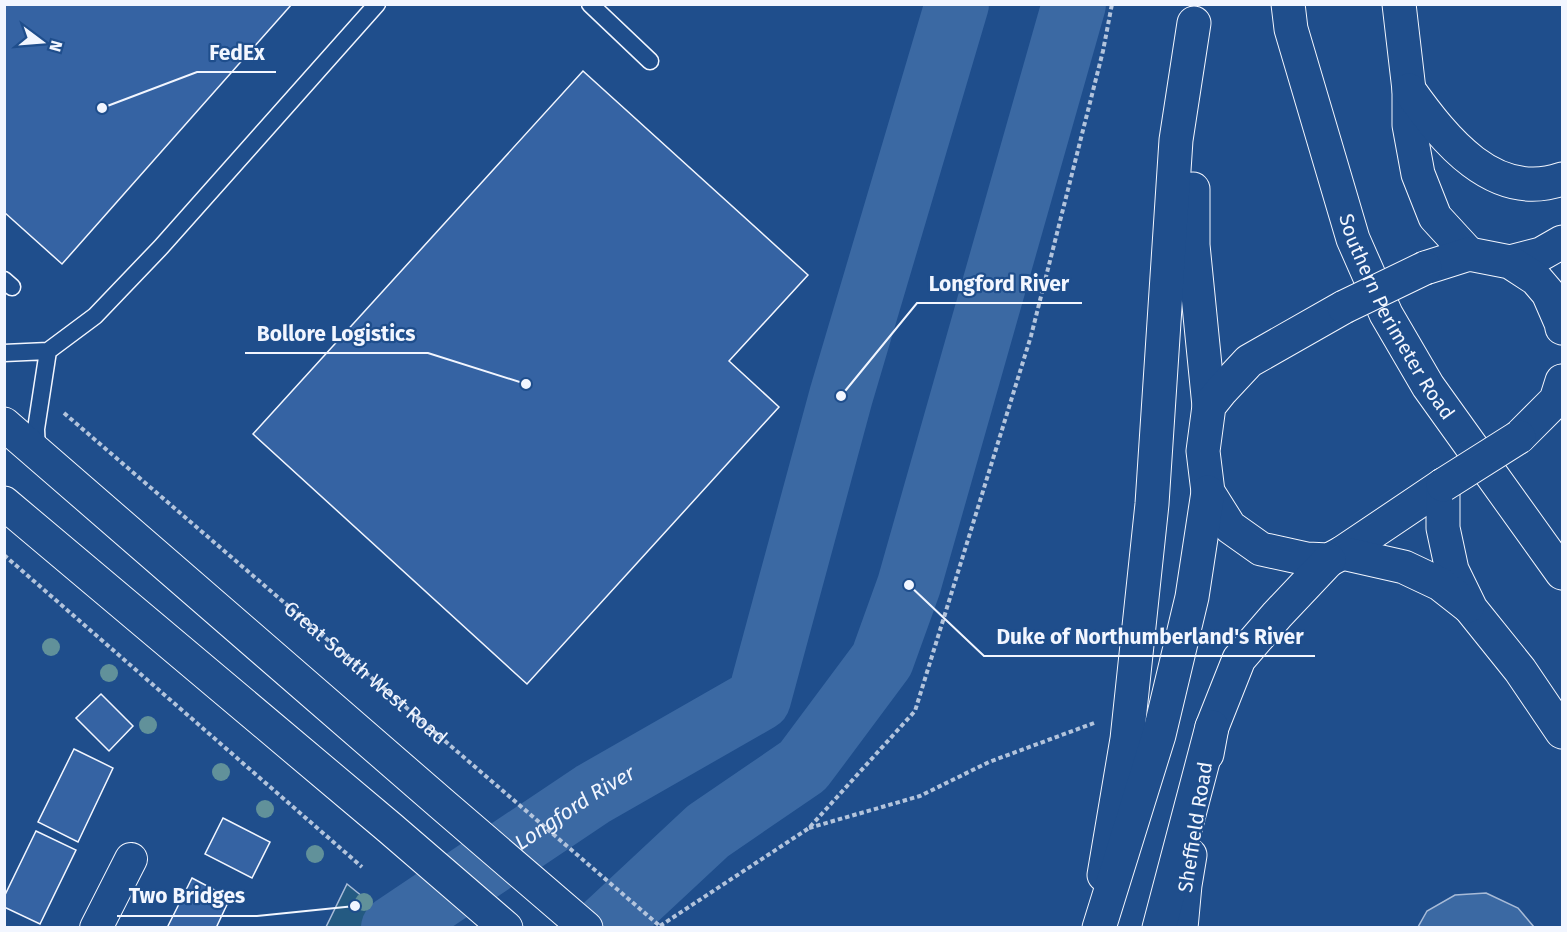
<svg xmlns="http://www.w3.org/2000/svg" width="1567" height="932" font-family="'Fira Sans',sans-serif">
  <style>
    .green { fill: #245a82; stroke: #a8bbd7; stroke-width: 1.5 }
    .water { fill: #3b69a3; stroke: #a8bbd7; stroke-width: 1.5 }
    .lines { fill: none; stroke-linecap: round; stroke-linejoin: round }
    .river { stroke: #3b69a3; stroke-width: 64 }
    .building { fill: #3563a3; stroke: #f2f6ff; stroke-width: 1.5 }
    .lane-casing { stroke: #f2f6ff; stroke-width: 19 }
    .street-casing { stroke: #f2f6ff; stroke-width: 34 }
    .secondary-casing { stroke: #f2f6ff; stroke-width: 35 }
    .highway-casing { stroke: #f2f6ff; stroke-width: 35 }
    .path { stroke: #b3c4dc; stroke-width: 4; stroke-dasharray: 4.5 3; stroke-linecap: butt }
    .lane { stroke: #1f4e8c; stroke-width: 16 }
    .street { stroke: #1f4e8c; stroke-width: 32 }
    .secondary { stroke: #1f4e8c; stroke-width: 33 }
    .highway { stroke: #1f4e8c; stroke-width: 33 }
    .secondary-bridge-casing { stroke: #f2f6ff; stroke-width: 35; stroke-linecap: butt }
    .secondary-bridge { stroke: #1f4e8c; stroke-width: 33 }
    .tree { fill: #61919a }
    .labels { text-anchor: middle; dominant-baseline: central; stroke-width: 4.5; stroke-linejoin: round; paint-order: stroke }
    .street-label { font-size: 20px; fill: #f2f6ff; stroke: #1f4e8c }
    .water-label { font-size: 21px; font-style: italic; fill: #f2f6ff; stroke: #1f4e8c }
    .leader { fill: none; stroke: #f2f6ff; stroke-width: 2 }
    .callout-dot { fill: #f2f6ff; stroke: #1f4e8c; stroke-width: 2 }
    .callout-label { font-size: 21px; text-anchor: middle; font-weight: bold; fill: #f2f6ff; stroke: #1f4e8c; stroke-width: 4.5; stroke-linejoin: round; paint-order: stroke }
  </style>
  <rect width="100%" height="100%" fill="#1f4e8c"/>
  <path class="green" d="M347,884L400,927H326Z"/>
  <path class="water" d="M1486,893L1518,908L1534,927H1418L1427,911L1455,895Z"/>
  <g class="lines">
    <g class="river">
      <path id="s1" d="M393,928L593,794L759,699L841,396L957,4"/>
      <path d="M604,928L708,831L803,766L882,660L909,585L1074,4"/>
    </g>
  </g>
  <path class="building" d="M4,4H292L62,264L4,212Z
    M583,71L808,275L729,361L779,407L527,684L253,434Z
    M101,694L133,726L109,751L76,718Z
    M74,749L113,768L78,842L38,822Z
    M223,818L270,842L252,878L205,854Z
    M36,831L76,850L40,924L4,907V897Z
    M192,878L230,898L216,928H167Z"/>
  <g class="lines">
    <defs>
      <path id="lane" d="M590,4L650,61
        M4,280L12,287
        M4,353L48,351L95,316L161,247L377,4
        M37,451L36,429L48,351"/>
      <path id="street" d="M96,928L131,859"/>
      <g id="secondary">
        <path id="s3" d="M1288,4L1291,29L1353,239L1386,314L1428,386L1562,573"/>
        <path d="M1399,4L1409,90V125L1418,174L1435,217L1469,254"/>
        <path d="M1409,90C1444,139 1494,203 1562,179"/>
        <path d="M1193,189V245L1209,406"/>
        <path d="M1510,262L1541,254L1562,242"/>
        <path d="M1425,268L1469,254L1510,262L1536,279L1548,293L1561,323L1562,328"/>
        <path d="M1344,307L1249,361L1221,391L1209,406L1203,451L1208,492L1230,527L1261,549L1307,559L1329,560L1342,553L1443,485"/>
        <path d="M1519,437L1556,400L1562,381"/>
        <path d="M1443,485V528L1452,570L1471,609L1520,670L1562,732"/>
        <path d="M1342,553L1404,567L1440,584L1468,606"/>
        <path d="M1207,754L1212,727L1239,659L1277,615L1329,560"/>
        <path d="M1104,875L1127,739L1152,504L1176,140L1194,23"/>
        <path d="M1181,928L1185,885L1190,855"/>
      </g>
      <path id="highway" d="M4,424L443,805L586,928
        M4,503L390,828L506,928
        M1099,928L1159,735L1192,597L1208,492
        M1159,928L1212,727"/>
    </defs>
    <use href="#lane" class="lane-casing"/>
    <use href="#street" class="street-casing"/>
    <use href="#secondary" class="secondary-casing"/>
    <use href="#highway" class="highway-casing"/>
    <g class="path">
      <path id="s2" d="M64,413L661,927"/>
      <path d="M4,555L362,867"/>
      <path d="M809,828L920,796L989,762L1094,723"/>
      <path d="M660,926L809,828L915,711L1031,336L1103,51L1112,4"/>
    </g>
    <use href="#lane" class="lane"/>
    <use href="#street" class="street"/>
    <use href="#secondary" class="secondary"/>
    <use href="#highway" class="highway"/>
    <defs>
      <path id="secondary-bridge" d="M1344,307L1425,268
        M1443,485L1519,437"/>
    </defs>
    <use href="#secondary-bridge" class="secondary-bridge-casing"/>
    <use href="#secondary-bridge" class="secondary-bridge"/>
  </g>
  <g class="tree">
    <circle cx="51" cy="647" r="9"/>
    <circle cx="109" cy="673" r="9"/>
    <circle cx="148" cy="725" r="9"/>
    <circle cx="221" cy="772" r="9"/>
    <circle cx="265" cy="809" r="9"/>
    <circle cx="315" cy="854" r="9"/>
    <circle cx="364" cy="902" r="9"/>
  </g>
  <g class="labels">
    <g class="street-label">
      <text stroke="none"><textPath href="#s3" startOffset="333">Southern Perimeter Road</textPath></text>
      <text stroke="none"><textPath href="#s2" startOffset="398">Great South West Road</textPath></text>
      <text transform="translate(1195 827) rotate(-81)">Sheffield Road</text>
    </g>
    <g class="water-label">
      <text stroke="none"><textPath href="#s1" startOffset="218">Longford River</textPath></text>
    </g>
  </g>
  <path class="leader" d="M102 108L197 72H276M841 396L917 303H1082M526 384L428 353H245M909 585L984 656H1315M355 906L257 916H117"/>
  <g class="callout-dot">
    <circle cx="102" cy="108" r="6"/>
    <circle cx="841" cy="396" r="6"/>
    <circle cx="526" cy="384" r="6"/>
    <circle cx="909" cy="585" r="6"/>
    <circle cx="355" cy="906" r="6"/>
  </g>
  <g class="callout-label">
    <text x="237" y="60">FedEx</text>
    <text x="999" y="291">Longford River</text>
    <text x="336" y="341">Bollore Logistics</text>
    <text x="1150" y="644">Duke of Northumberland's River</text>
    <text x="187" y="903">Two Bridges</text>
  </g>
  <rect width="1567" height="932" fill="none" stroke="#f2f6ff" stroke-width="12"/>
  <g transform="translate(42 42) rotate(106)" stroke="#1f4e8c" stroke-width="4.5" paint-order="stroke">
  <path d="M0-4.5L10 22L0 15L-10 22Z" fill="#f2f6ff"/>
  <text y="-9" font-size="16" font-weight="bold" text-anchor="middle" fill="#f2f6ff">N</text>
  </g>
</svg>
